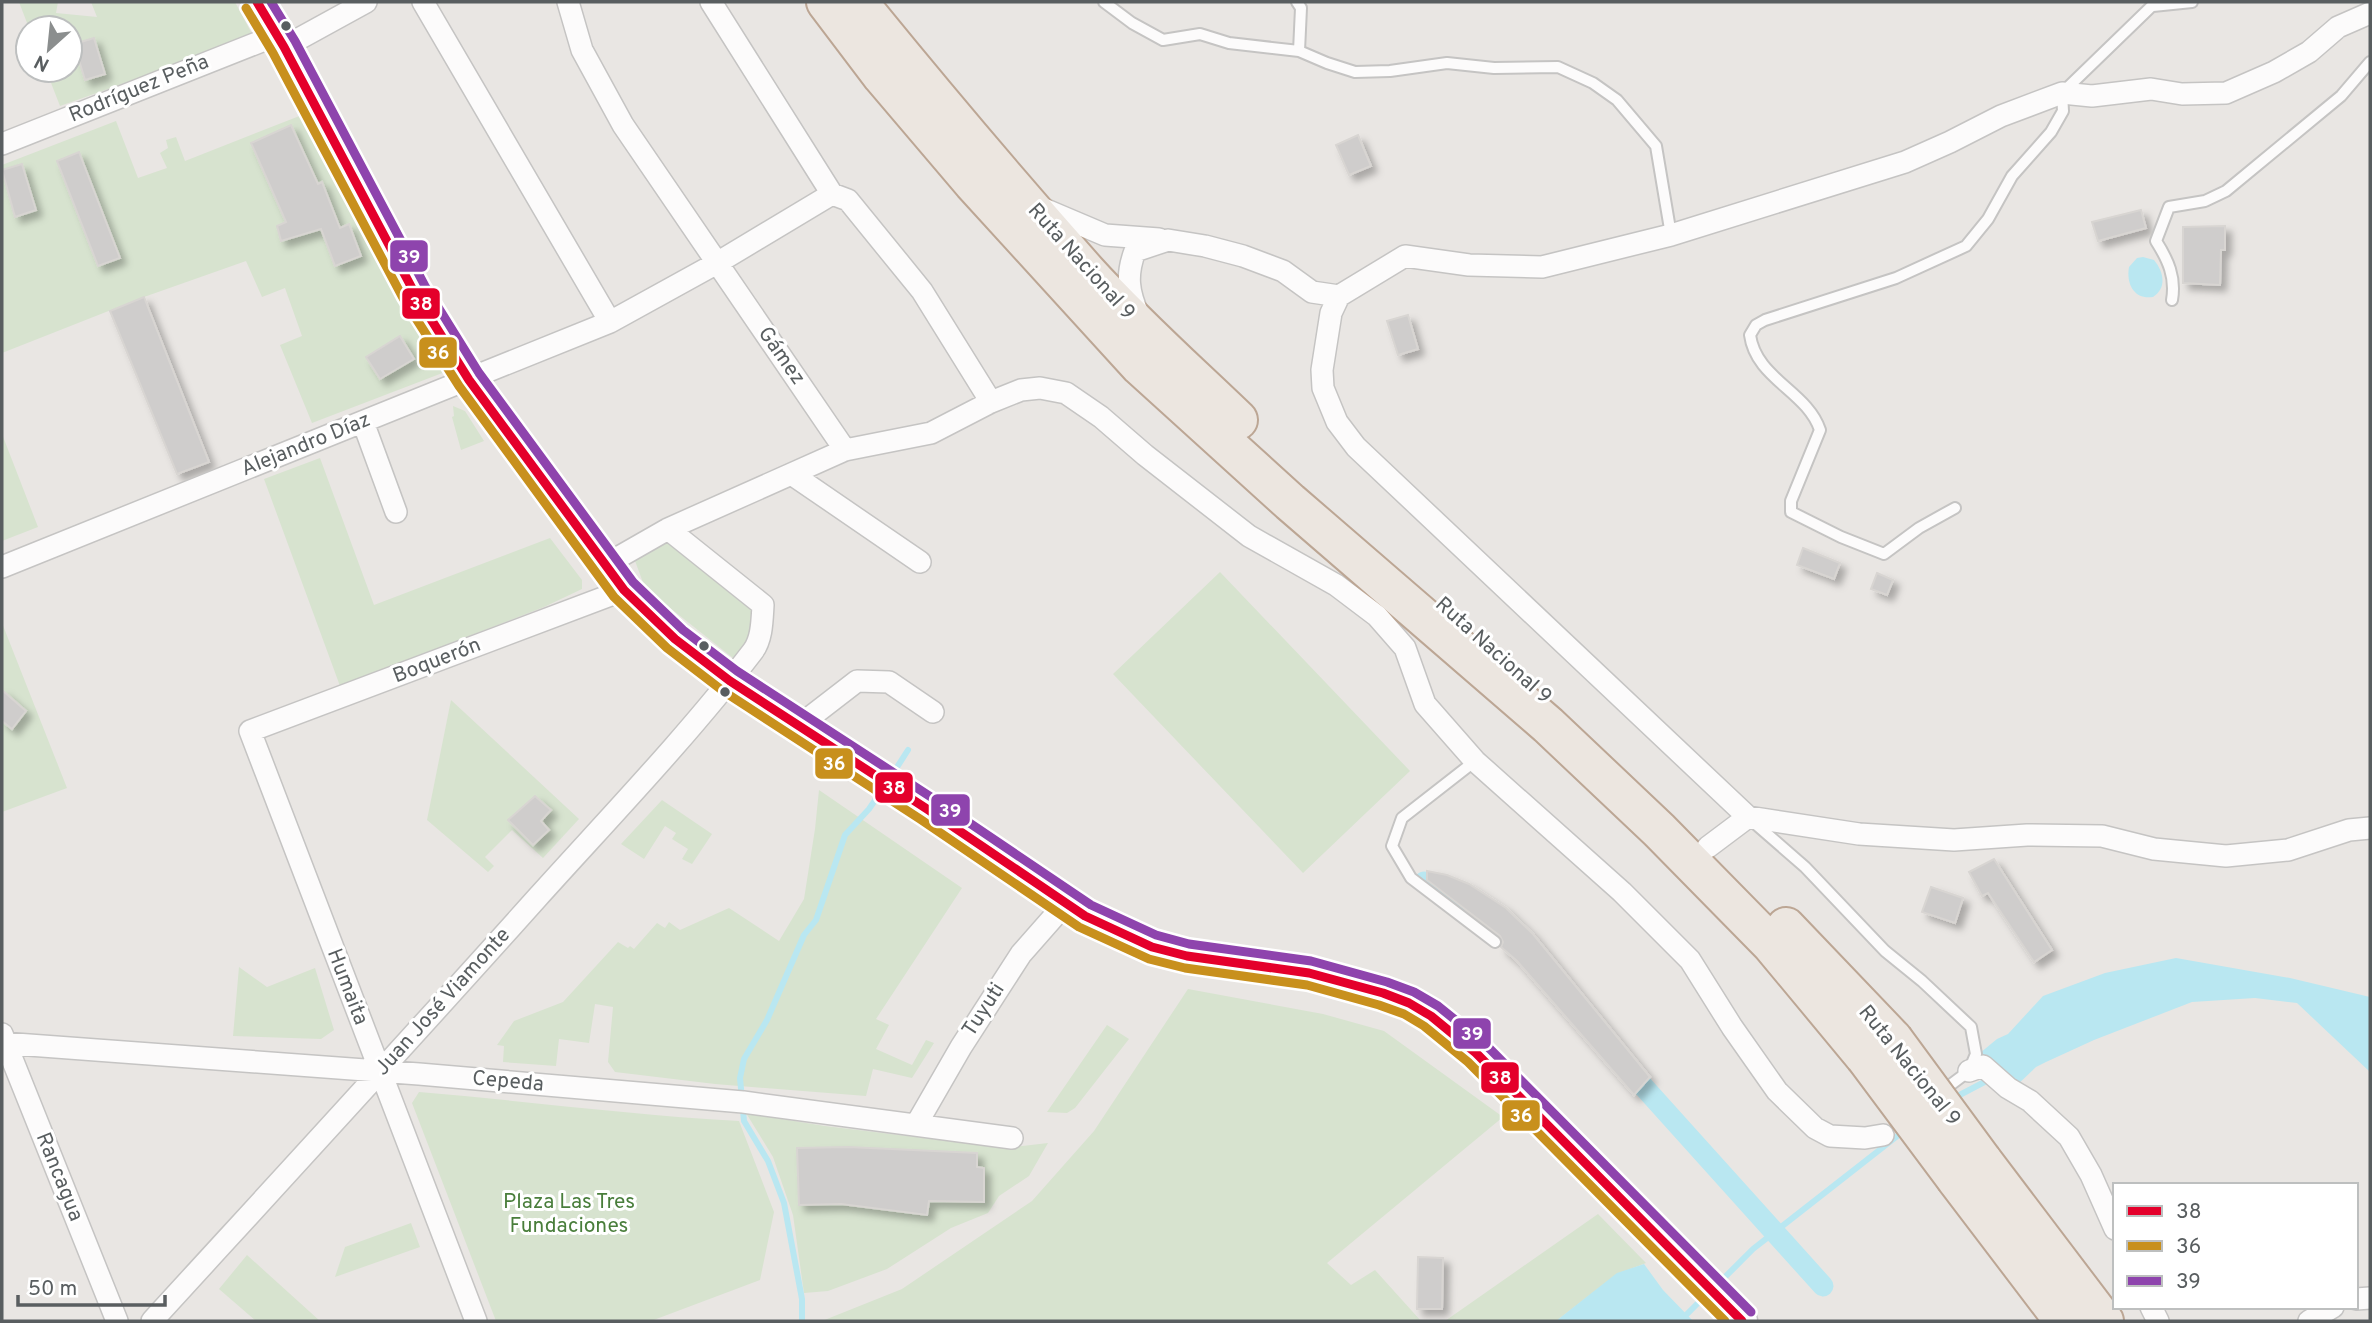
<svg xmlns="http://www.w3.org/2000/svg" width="2372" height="1323" font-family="Overpass,sans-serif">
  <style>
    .green { fill: #d7e3cf }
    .water { fill: #b9e7f1 }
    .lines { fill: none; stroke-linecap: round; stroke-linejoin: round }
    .stream { stroke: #b9e7f1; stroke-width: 6 }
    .canal { stroke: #b9e7f1; stroke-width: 21 }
    .building { fill: #cfcdcc; stroke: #d8d5d2; stroke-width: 2; filter: url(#shadow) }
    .lane-casing { stroke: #c5c4c3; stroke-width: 14 }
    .street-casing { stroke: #c5c4c3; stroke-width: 24 }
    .secondary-casing { stroke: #c5c5c4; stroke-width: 33 }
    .highway-casing { stroke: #bca694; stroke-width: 42 }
    .lane { stroke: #fcfbfb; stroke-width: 10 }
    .street { stroke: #fcfbfb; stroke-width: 21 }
    .secondary { stroke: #fcfbfb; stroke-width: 30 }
    .highway { stroke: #ece6e0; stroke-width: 38 }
    .highway-bridge-casing { stroke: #bca694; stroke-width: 42; stroke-linecap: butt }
    .highway-bridge { stroke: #ece6e0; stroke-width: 38 }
    .bus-1-casing { stroke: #fff; stroke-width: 14 }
    .bus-2-casing { stroke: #fff; stroke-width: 14 }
    .bus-3-casing { stroke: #fff; stroke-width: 14 }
    .bus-1 { stroke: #e4002b; stroke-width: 9 }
    .bus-2 { stroke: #c8901d; stroke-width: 9 }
    .bus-3 { stroke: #8e44ad; stroke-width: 9 }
    .bus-dot { fill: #595e60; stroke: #fff; stroke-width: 2.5 }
    .labels { text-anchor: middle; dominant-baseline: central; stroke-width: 6; stroke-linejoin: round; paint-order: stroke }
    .street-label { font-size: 21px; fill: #595e60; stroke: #fff }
    .park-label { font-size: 21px; fill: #497e3b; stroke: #fff }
    .line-badge { stroke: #fff; stroke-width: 2.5 }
    .badge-label { font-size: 19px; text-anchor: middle; font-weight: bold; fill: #fff }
  </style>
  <defs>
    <filter id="shadow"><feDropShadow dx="6" dy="6" stdDeviation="3.5" flood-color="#0004"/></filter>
  </defs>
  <rect width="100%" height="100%" fill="#e9e6e3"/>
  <path class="green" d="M19,2H58L56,13L97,17L91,2H235L251,32L247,40L60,106L46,70H70V28H29Z
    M302,115L355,219L445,372L312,423L280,345L302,336L285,288L262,297L246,261L144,297L2,353V165L116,121L138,178L167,168L160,153L168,148L166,140L176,137L185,161Z
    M453,406L465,411L484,441L461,450L452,417L454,416Z
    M2,434L38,527L2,541Z
    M320,458L374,605L550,538L582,580V589L544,607L340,686L264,479Z
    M672,541L753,607L752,640L733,658L645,588L634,558Z
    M1220,572L1410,771L1303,873L1113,674Z
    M2,623L67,788L2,812Z
    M451,700L579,819L543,858L512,830L485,857L494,866L488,872L427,820Z
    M819,790L962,888L876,1019L889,1025L876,1049L912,1065L926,1040L934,1043L912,1078L873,1069L866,1096L715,1084L615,1072L608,1062L613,1007L595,1004L589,1043L559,1039L556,1066L503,1062L504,1046L497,1045L514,1021L563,1002L618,942L628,948L630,946L634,949L657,923L665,928L669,922L680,930L729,908L779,941L804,899L815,829Z
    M662,800L712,834L692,864L682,859L688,849L672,839L676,833L665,826L644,859L621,844Z
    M239,967L267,987L315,968L334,1030L321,1039L233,1036Z
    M1188,989L1323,1014L1384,1031L1503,1117L1327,1263L1351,1285L1375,1270L1421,1321H822L902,1289L1032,1201L1094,1131Z
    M1107,1025L1129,1039L1075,1108L1067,1113L1047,1112Z
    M419,1092C526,1101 632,1115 739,1121L774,1212L760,1280L651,1321H496L412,1103Z
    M746,1113L825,1126L1006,1148L1048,1143L1029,1176L999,1196L988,1213L951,1228L887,1269L828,1291L804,1293L793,1215L773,1157Z
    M1598,1214L1646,1263L1617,1274L1556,1321H1445Z
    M411,1223L420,1247L335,1277L345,1247Z
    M247,1255L320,1321H256L219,1289Z"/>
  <path class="water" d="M2143,257L2154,260C2164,272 2167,288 2153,297C2134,300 2126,284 2129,267L2137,258Z
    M2176,958L2290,978L2370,997V1072L2297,1003L2255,998L2192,1002L2094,1040L2046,1062L2036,1067L2015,1087L1980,1053L1997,1039L2008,1034L2043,996L2105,973Z
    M1644,1264L1663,1290L1693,1321H1556L1617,1273Z"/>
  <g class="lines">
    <path class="stream" d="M892,775L908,750
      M1952,1099L1992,1078
      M1717,1285L1753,1249L1905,1130
      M802,1321V1299L784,1203L768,1161L744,1121L740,1078L744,1059L767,1020L804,935L816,920L845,835L869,809L882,790
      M1680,1321L1706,1295"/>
    <path class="canal" d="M1424,882L1447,892L1459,901
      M1642,1085L1823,1286"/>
  </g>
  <path class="building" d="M94,38L105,74L85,80L74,44Z
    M291,125L318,184L322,182L340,228L349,224L361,256L335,266L321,229L281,241L277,226L286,222L251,143Z
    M1358,135L1371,166L1349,175L1336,145Z
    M79,152L120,258L98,266L57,161Z
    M22,164L36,210L15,217L2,170Z
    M2141,210L2146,228L2098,241L2092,222Z
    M2225,226V250H2221L2220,285L2183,283V227Z
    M144,297L209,462L177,474L110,311Z
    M1408,315L1418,349L1398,355L1387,321Z
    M400,336L414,359L380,379L366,357Z
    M1803,548L1840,563L1834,579L1797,565Z
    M1877,573L1893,580L1887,595L1871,589Z
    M2,690L26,711L12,729L2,721Z
    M535,796L551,810L541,821L549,830L533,845L508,820Z
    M1994,859L2052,950L2034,962L1988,893L1982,896L1969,872Z
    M1427,871L1447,875L1469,884L1506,908L1533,934L1650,1077L1634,1095L1517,961L1501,947L1503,942L1500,936L1427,880Z
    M1931,887L1963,898L1955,923L1922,912Z
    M848,1147L977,1153V1167L984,1168V1202L929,1201L927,1215L841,1204L799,1205L797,1148Z
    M1418,1257L1443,1258L1442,1309H1417Z"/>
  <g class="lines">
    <defs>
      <path id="lane" d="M1104,2L1132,23L1163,40L1200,34L1229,43L1299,51L1327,63L1355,72L1390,71L1447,63L1494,68L1558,67L1593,83L1617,100L1656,146L1671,235
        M1297,2L1301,8L1299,51
        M2153,6L2192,2
        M2172,300C2176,277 2168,260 2156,241L2169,207L2205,201L2226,191L2341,96L2370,62
        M1955,508L1919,528L1884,554L1841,537L1791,512V501L1820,430C1807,391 1756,379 1750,335L1756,325L1765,320L1896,278L1966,246L1988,219L2012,176L2051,132L2063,111L2062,93L2156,2
        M1475,761L1402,818L1392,846L1411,878L1495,942
        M1751,820L1805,867L1885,951L1922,981L1971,1027L1976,1054L1969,1071L1941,1092"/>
      <path id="street" d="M423,2L610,322
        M568,2L582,50L623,125L845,450
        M711,2L832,194
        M284,47L366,2
        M2,144L277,35
        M1039,207L1105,235L1159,239
        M1139,316C1128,292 1126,275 1135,251L1168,240L1205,246L1243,256L1283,271L1312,292L1339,296
        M363,422L396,512
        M793,475L920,562
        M605,565L668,529L845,450L931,433L991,402L1021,390L1040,388L1066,393L1101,417L1145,455L1249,536L1336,585L1377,616L1405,648L1425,704L1475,761L1622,892L1690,960L1732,1027L1777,1091L1815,1128L1830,1136L1865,1138L1883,1135
        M2,567L610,322L717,263L832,194L848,200L922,291L991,402
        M800,725L857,681L889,682L933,712
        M1748,817L1356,447L1337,422L1323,388L1322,370L1331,313L1339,296L1405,256L1469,265L1542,267L1671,235L1905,162L1950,142L2001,116L2062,93L2092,96L2151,89L2182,94L2226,93L2274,72L2309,52L2338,27L2370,13
        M1708,847L1748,817L1859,834L1954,840L2027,835L2102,836L2154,849L2226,856L2288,850L2349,830L2370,828
        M2,1034L117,1321
        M2,1043L419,1074L743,1102L1012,1138
        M1969,1071L1983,1066L2008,1088L2030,1101L2069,1137L2091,1175L2115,1229
        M916,1125L961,1047L1021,954L1065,904
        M2356,1299L2370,1298
        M2151,1307L2158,1321
        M152,1321C281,1180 410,1040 537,898C610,817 687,737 753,651C762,639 762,621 763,605L668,529
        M476,1321L250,731L624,590
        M2309,1321L2333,1307"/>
      <path id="secondary" d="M257,2L284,47L414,292L469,380L624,590L675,639L730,681L927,809L1085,916L1152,947L1187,956L1309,973L1383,993L1409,1003L1431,1016L1476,1053L1742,1321"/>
      <path id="highway" d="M826,2L882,76L973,183L1140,366L1290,502L1548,725L1659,830L1772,945L1865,1057
        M858,2C932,93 1008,183 1086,271C1134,324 1187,371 1238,420
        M1786,927L1893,1039
        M1982,1160L2104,1321
        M1956,1179L2064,1321"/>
    </defs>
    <use href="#lane" class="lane-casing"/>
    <use href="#street" class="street-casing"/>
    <use href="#secondary" class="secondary-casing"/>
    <use href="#highway" class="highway-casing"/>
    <use href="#lane" class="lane"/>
    <use href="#street" class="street"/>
    <use href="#secondary" class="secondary"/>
    <use href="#highway" class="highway"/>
    <defs>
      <path id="highway-bridge" d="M1893,1039L1982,1160
        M1865,1057L1956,1179"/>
    </defs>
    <use href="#highway-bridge" class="highway-bridge-casing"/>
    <use href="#highway-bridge" class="highway-bridge"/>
    <defs>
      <path id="bus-1" d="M257,2L284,47L414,292L469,380L624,590L675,639L730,681L927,809L1085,916L1152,947L1187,956L1309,973L1383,993L1409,1003L1431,1016L1476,1053L1742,1321"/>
      <path id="bus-2" d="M246,8L273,53L403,298L459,386L614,597L667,648L723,691L920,819L1079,927L1149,959L1185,968L1307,985L1379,1005L1404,1014L1424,1026L1468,1062L1725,1321"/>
      <path id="bus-3" d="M271,2L295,41L425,286L479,373L633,582L683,630L737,671L934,799L1091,905L1156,935L1189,944L1311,961L1387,982L1414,992L1438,1006L1485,1044L1751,1312"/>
    </defs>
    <use href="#bus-1" class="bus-1-casing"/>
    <use href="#bus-2" class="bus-2-casing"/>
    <use href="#bus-3" class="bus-3-casing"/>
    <use href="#bus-1" class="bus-1"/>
    <use href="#bus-2" class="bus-2"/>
    <use href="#bus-3" class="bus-3"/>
  </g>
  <g class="bus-dot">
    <circle cx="286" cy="26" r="6"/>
    <circle cx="704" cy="646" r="6"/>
    <circle cx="725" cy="692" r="6"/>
  </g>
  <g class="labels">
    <g class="street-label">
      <text transform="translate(139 89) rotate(-22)">Rodríguez Peña</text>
      <text transform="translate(1081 262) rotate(48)">Ruta Nacional 9</text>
      <text transform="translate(781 356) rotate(55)">Gámez</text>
      <text transform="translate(306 445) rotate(-22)">Alejandro Díaz</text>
      <text transform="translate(1493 651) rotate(42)">Ruta Nacional 9</text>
      <text transform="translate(437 661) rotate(-21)">Boquerón</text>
      <text transform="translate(347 987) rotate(69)">Humaita</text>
      <text transform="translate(443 1002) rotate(-48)">Juan José Viamonte</text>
      <text transform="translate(984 1010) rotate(-57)">Tuyuti</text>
      <text transform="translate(1909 1066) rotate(51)">Ruta Nacional 9</text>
      <text transform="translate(508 1082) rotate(5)">Cepeda</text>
      <text transform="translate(59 1177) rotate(68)">Rancagua</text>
    </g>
    <g class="park-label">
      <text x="569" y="1202">Plaza Las Tres<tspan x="569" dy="24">Fundaciones</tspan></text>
    </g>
  </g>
  <g class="line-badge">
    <rect x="389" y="239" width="40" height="34" rx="7" fill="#8e44ad"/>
    <rect x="401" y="287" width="40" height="33" rx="7" fill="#e4002b"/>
    <rect x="418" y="336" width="40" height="33" rx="7" fill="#c8901d"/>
    <rect x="814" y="747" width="40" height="33" rx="7" fill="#c8901d"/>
    <rect x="874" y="771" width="40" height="33" rx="7" fill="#e4002b"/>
    <rect x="930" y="793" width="41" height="34" rx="7" fill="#8e44ad"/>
    <rect x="1452" y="1017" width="40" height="33" rx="7" fill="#8e44ad"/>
    <rect x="1480" y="1061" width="40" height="33" rx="7" fill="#e4002b"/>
    <rect x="1501" y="1099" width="40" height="33" rx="7" fill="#c8901d"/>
  </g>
  <g class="badge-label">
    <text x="409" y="263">39</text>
    <text x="421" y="310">38</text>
    <text x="438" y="359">36</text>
    <text x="834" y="770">36</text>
    <text x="894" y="794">38</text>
    <text x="950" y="817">39</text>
    <text x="1472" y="1040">39</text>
    <text x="1500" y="1084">38</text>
    <text x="1521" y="1122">36</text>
  </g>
  <rect width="2372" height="1323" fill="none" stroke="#595e60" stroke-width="7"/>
  <rect x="2113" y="1183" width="245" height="126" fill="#ffffff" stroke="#bdbfbf" stroke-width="2"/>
  <rect x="2127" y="1206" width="35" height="10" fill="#e4002b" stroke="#bdbfbf" stroke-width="2"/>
  <text x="2176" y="1218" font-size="21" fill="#595e60">38</text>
  <rect x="2127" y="1241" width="35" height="10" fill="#c8901d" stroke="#bdbfbf" stroke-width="2"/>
  <text x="2176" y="1253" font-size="21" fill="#595e60">36</text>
  <rect x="2127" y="1276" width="35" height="10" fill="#8e44ad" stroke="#bdbfbf" stroke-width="2"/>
  <text x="2176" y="1288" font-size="21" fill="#595e60">39</text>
  <g transform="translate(49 49) rotate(207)"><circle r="33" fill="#ffffff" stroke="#bdbfbf" stroke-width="2"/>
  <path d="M0-5L12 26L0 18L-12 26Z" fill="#8b8e8e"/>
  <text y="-10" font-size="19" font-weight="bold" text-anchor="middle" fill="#595e60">N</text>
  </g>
  <path d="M18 1295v10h147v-10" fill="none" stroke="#595e60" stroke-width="3.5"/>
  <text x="28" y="1295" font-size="21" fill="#595e60" stroke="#ffffff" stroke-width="5" paint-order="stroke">50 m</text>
</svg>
